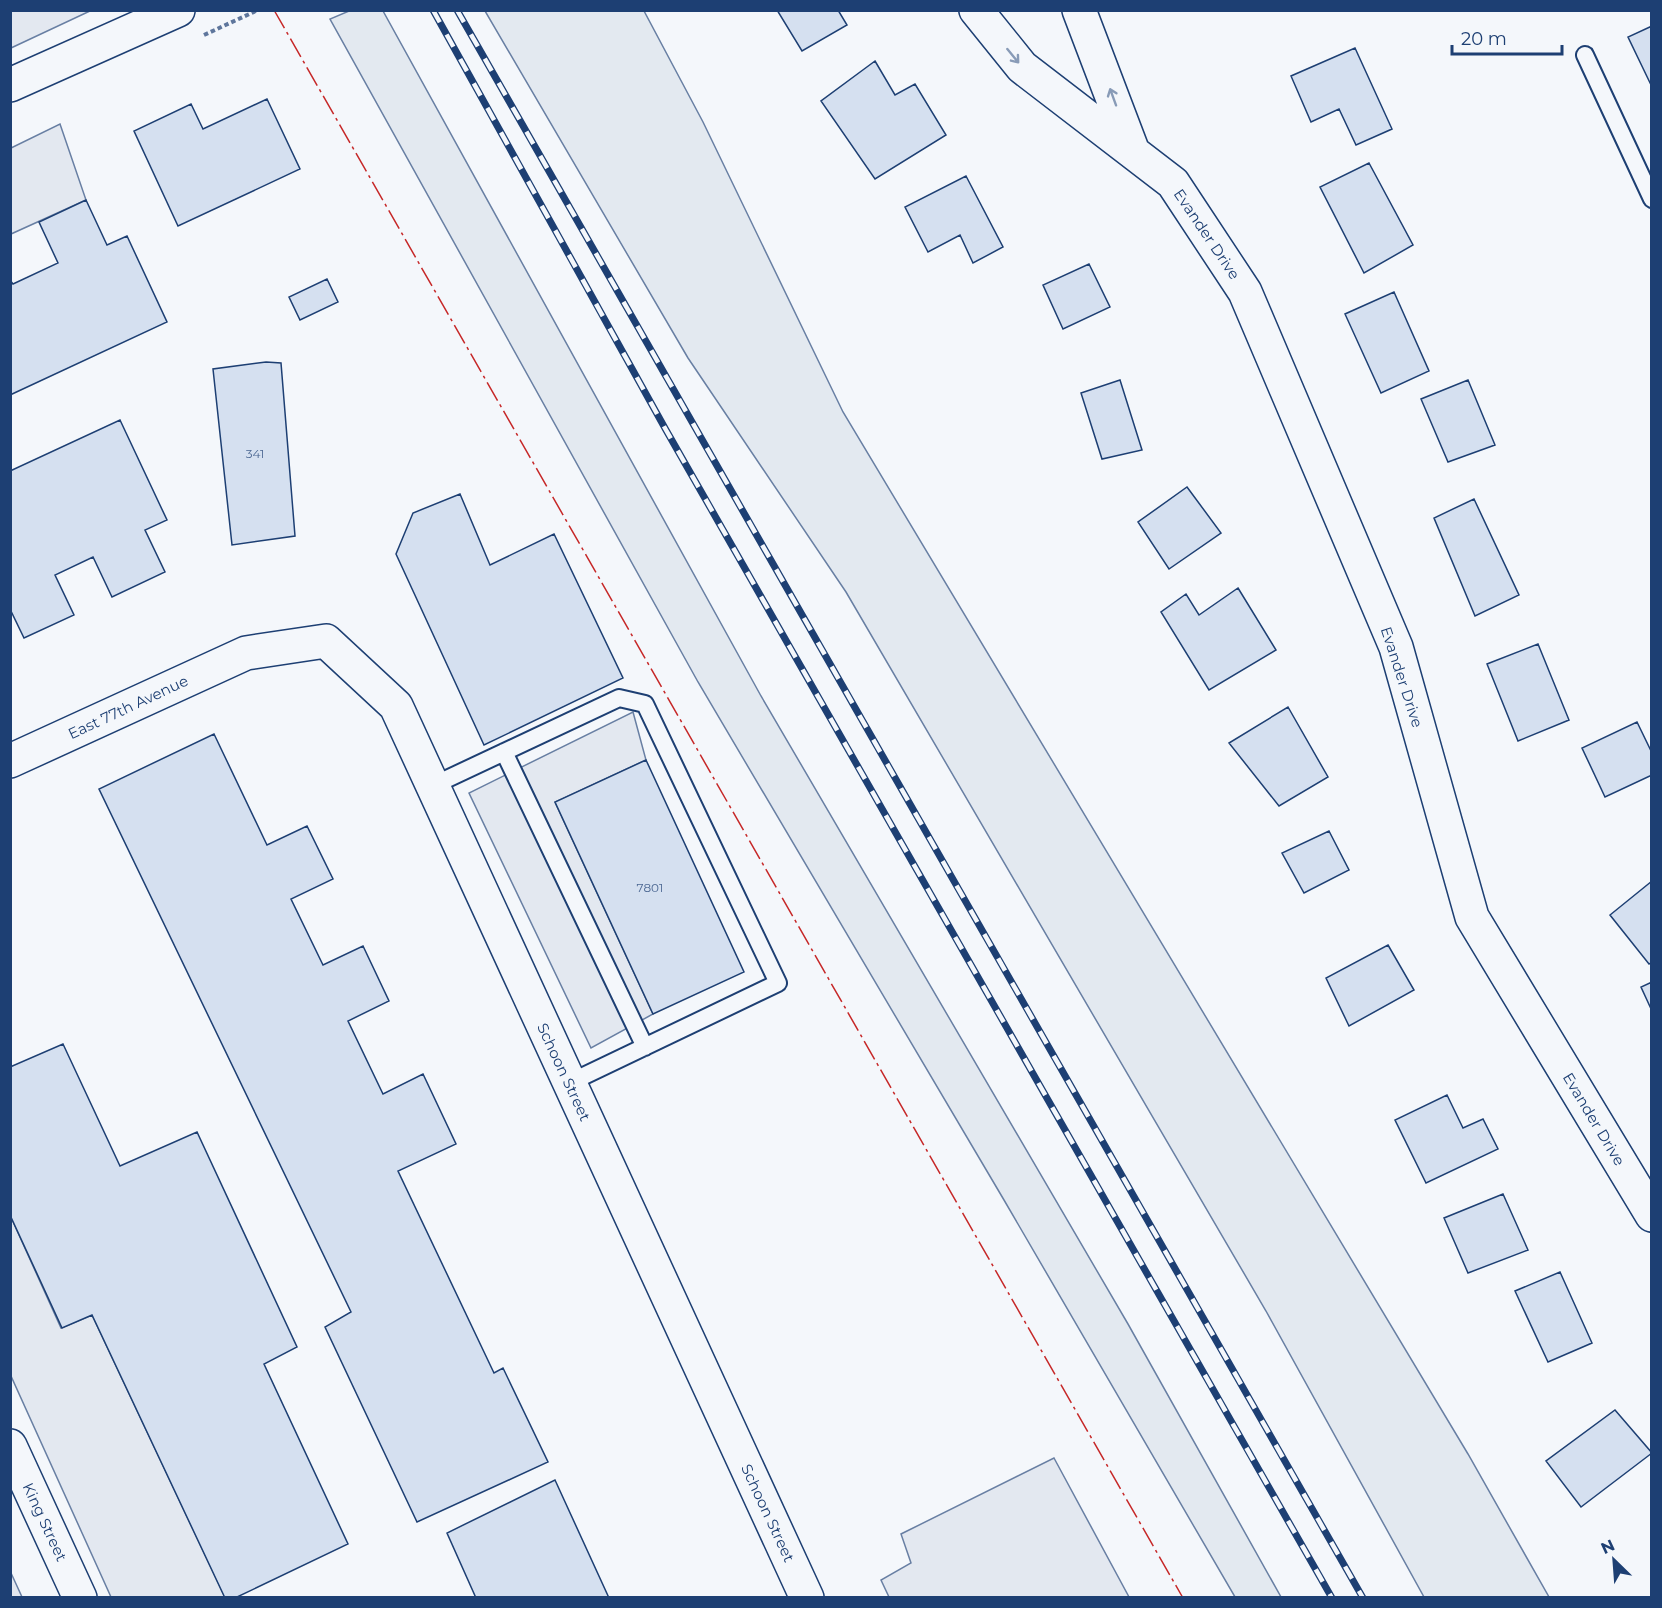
<svg xmlns="http://www.w3.org/2000/svg" width="1662" height="1608" font-family="Montserrat,sans-serif">
  <style>
    .green { fill: #e3e9f0; stroke: #687fa3; stroke-width: 1.5 }
    .parking { fill: #e3e8f0; stroke: #687fa3; stroke-width: 1.5 }
    .building { fill: #d5e0f0; stroke: #1d3f73; stroke-width: 1.5 }
    .lines { fill: none; stroke-linecap: round; stroke-linejoin: round }
    .lane-casing { stroke: #1d3f73; stroke-width: 20 }
    .street-casing { stroke: #1d3f73; stroke-width: 36 }
    .secondary-casing { stroke: #1d3f73; stroke-width: 36 }
    .path { stroke: #5e769c; stroke-width: 4; stroke-dasharray: 4.5 3; stroke-linecap: butt }
    .lane { stroke: #f4f7fb; stroke-width: 16 }
    .street { stroke: #f4f7fb; stroke-width: 33 }
    .secondary { stroke: #f4f7fb; stroke-width: 33 }
    .rail-casing { stroke: #1d3f73; stroke-width: 7 }
    .rail { stroke: #f4f7fb; stroke-width: 4.5; stroke-dasharray: 14; stroke-linecap: butt }
    .power { stroke: #c62828; stroke-width: 1.5; stroke-dasharray: 21 4.5 3 4.5; stroke-linecap: butt }
    .oneway { stroke: #889bb7 }
    .labels { text-anchor: middle; dominant-baseline: central; stroke-width: 4.5; stroke-linejoin: round; paint-order: stroke }
    .number-label { font-size: 12px; fill: #4b6792 }
    .street-label { font-size: 15px; fill: #1d3f73; stroke: #f4f7fb }
  </style>
  <rect width="100%" height="100%" fill="#f4f7fb"/>
  <path class="green" d="M349,11H383L761,696L1128,1324L1281,1597H1235L1004,1200L698,682L330,19Z
    M485,11H644L703,122L843,412L1468,1454L1549,1597H1424L1266,1311L846,592L688,358Z"/>
  <path class="parking" d="M11,10H90V11L11,48Z
    M60,124L86,200L11,234V148Z
    M633,712L646,760L555,802L653,1014L591,1048L469,793Z
    M10,1215L61,1328L92,1315L225,1597H111L11,1376Z
    M1054,1458L1129,1597H889L881,1580L911,1563L901,1534Z
    M11,1573L22,1597H11Z"/>
  <path class="building" d="M777,10H838L847,25L802,51Z
    M1652,26V87L1628,37Z
    M1355,48L1392,129L1356,145L1339,109L1311,122L1291,76Z
    M875,61L895,95L915,84L946,135L875,179L821,101Z
    M267,99L300,169L178,226L134,131L191,104L203,129Z
    M1369,163L1413,245L1364,273L1320,187Z
    M966,176L1003,247L973,263L960,235L928,252L905,207Z
    M86,200L107,245L127,236L167,322L10,395V280L13,284L58,263L39,222Z
    M1089,264L1110,307L1063,329L1043,285Z
    M327,279L338,302L300,320L289,297Z
    M1394,292L1429,371L1381,393L1345,314Z
    M266,362L281,363L295,536L232,545L213,369Z
    M1120,380L1142,450L1102,459L1081,393Z
    M1468,380L1495,445L1448,462L1421,399Z
    M120,420L167,520L145,530L165,572L112,597L93,557L55,575L74,615L24,638L10,609V471Z
    M1187,487L1221,533L1169,569L1138,522Z
    M460,494L490,565L554,534L623,678L484,745L396,554L413,513Z
    M1474,499L1519,595L1475,616L1434,518Z
    M1238,588L1276,650L1209,690L1161,612L1186,594L1199,615Z
    M1538,644L1569,720L1518,741L1487,664Z
    M1288,707L1328,777L1279,806L1229,743Z
    M1637,722L1652,753V775L1605,797L1582,748Z
    M214,734L267,845L307,826L333,879L291,899L323,965L363,946L389,1001L348,1021L383,1094L423,1074L456,1144L398,1171L494,1373L503,1368L548,1462L417,1522L325,1327L351,1312L99,789Z
    M646,760L744,972L653,1014L555,802Z
    M1329,831L1349,870L1304,893L1282,853Z
    M1652,881V962L1649,964L1610,915Z
    M1388,945L1414,990L1349,1026L1326,978Z
    M1652,982V1011L1641,987Z
    M63,1044L120,1166L197,1132L297,1347L264,1364L348,1544L235,1598H225L92,1315L62,1328L10,1215V1067Z
    M1447,1095L1463,1128L1483,1119L1498,1149L1426,1183L1395,1120Z
    M1503,1194L1528,1250L1468,1273L1444,1218Z
    M1560,1272L1592,1343L1548,1362L1515,1291Z
    M1615,1410L1652,1453L1581,1507L1546,1461Z
    M555,1480L609,1598H476L447,1533Z"/>
  <g class="lines">
    <defs>
      <path id="lane" d="M1585,55L1652,199
        M504,752L645,1047
        M432,786L619,698L645,704L778,983L569,1083"/>
      <path id="street" d="M976,10L1022,67L1173,183L1245,292L1396,647L1472,917L1652,1215
        M1079,10L1133,152
        M10,761L246,653L326,641L396,706L807,1598"/>
      <path id="secondary" d="M10,85L178,10
        M10,1446L80,1598"/>
    </defs>
    <use href="#lane" class="lane-casing"/>
    <use href="#street" class="street-casing"/>
    <use href="#secondary" class="secondary-casing"/>
    <path class="path" d="M204,35L258,10"/>
    <use href="#lane" class="lane"/>
    <use href="#street" class="street"/>
    <use href="#secondary" class="secondary"/>
    <defs>
      <path id="rail" d="M433,10L666,430L1332,1598
        M457,10L1363,1598"/>
    </defs>
    <use href="#rail" class="rail-casing"/>
    <use href="#rail" class="rail"/>
    <path class="power" d="M274,10L1183,1598"/>
  </g>
  <defs><path id="oneway-shaft" d="M-6 0H5M1.5-3L5.5 0L1.5 3" fill="none" stroke-width="1.6" stroke-linecap="round" stroke-linejoin="round" transform="scale(1.5)"/></defs>
  <g class="oneway">
    <use href="#oneway-shaft" transform="translate(1013 56) rotate(51)"/>
    <use href="#oneway-shaft" transform="translate(1113 97) rotate(-110)"/>
  </g>
  <g class="labels">
    <g class="number-label">
      <text x="255" y="453">341</text>
      <text x="650" y="887">7801</text>
    </g>
    <g class="street-label">
      <text transform="translate(1207 234) rotate(56)">Evander Drive</text>
      <text transform="translate(1402 677) rotate(72)">Evander Drive</text>
      <text transform="translate(128 707) rotate(-25)">East 77th Avenue</text>
      <text transform="translate(564 1072) rotate(65)">Schoon Street</text>
      <text transform="translate(1594 1119) rotate(59)">Evander Drive</text>
      <text transform="translate(768 1513) rotate(65)">Schoon Street</text>
      <text transform="translate(45 1522) rotate(65)">King Street</text>
    </g>
  </g>
  <rect width="1662" height="1608" fill="none" stroke="#1d3f73" stroke-width="24"/>
  <g transform="translate(1614 1560) rotate(335)" stroke="#f4f7fb" stroke-width="4.5" paint-order="stroke">
  <path d="M0-4.5L10 22L0 15L-10 22Z" fill="#1d3f73"/>
  <text y="-9" font-size="16" font-weight="bold" text-anchor="middle" fill="#1d3f73">N</text>
  </g>
  <path d="M1452 45v9h110v-9" fill="none" stroke="#1d3f73" stroke-width="3"/>
  <text x="1461" y="45" font-size="18" fill="#1d3f73" stroke="#f4f7fb" stroke-width="4.5" paint-order="stroke">20 m</text>
</svg>
